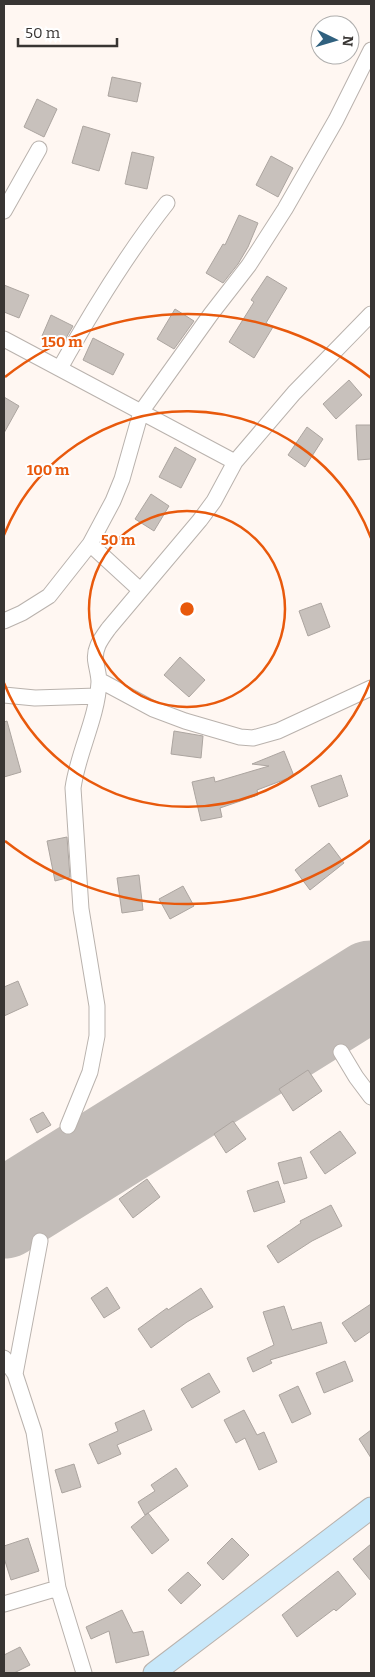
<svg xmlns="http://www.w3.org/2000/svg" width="375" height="1677" font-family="Bitter,serif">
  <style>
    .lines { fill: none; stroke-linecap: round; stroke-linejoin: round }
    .runway { stroke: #c2bcb8; stroke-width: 89 }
    .building { fill: #c8c1bc; stroke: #aca5a0 }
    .minor-casing { stroke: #b9b2ad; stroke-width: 17 }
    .secondary-casing { stroke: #b9b2ad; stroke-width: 23 }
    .minor { stroke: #fff; stroke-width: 15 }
    .secondary { stroke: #c8e8fa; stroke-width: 21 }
    .ring { fill: none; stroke: #e8590c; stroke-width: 2.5 }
    .centre { fill: #e8590c; stroke: #fff; stroke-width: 2.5 }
    .ring-label { font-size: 15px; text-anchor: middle; font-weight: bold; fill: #e8590c; stroke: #fff; stroke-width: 4; stroke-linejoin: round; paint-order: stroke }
  </style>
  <rect width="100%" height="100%" fill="#fff7f2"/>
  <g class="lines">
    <path class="runway" d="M4,1214L371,985"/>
  </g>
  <path class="building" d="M112,77L141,83L137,102L108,96Z
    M37,99L57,109L44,137L24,127Z
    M83,126L110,134L99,171L72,163Z
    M132,152L154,157L147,189L125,184Z
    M271,156L293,168L278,197L256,185Z
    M239,215L258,223L248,247L238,264L223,283L206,273L223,244L225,245Z
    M267,276L287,288L266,323L273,327L254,358L229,342L254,302L251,300Z
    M4,285L29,295L19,318L4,312Z
    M175,309L194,321L174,349L157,339Z
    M51,315L73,326L62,345L42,336Z
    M93,338L124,354L113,375L83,360Z
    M349,380L362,395L336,419L323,404Z
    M4,397L19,406L4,433Z
    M356,425H371V459L358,460Z
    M307,427L323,439L305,467L288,455Z
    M175,447L196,459L181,488L159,477Z
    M151,494L169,506L154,531L135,519Z
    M321,603L330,627L308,636L299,611Z
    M180,657L205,680L189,697L164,675Z
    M7,721L21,772L4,777V722Z
    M174,731L203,736L201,758L171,754Z
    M284,751L294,776L257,790L258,795L220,808L222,817L201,821L192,782L214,777L215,782L269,766L252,764Z
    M341,775L348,796L319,807L311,786Z
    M67,837L70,877L55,881L47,841Z
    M329,843L344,863L310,890L295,870Z
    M139,875L143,910L122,913L117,878Z
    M183,886L194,906L170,919L159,899Z
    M18,981L28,1005L4,1016V987Z
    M308,1070L322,1091L293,1111L279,1089Z
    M43,1112L51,1125L37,1133L30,1119Z
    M233,1121L246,1139L226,1153L214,1134Z
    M340,1131L356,1153L325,1174L310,1152Z
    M301,1157L307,1178L284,1184L278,1163Z
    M147,1179L160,1197L133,1218L119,1199Z
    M278,1181L285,1202L254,1212L247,1191Z
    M331,1205L342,1226L312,1241L278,1263L267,1246L301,1223L300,1221Z
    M107,1287L120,1308L104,1318L91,1298Z
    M201,1288L213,1307L187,1322L151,1348L138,1329L167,1308L168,1310Z
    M371,1304V1331L355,1342L342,1323Z
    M284,1306L292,1330L321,1322L327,1343L270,1360L272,1363L253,1372L247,1358L274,1345L263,1312Z
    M345,1361L353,1381L324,1393L316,1373Z
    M209,1373L220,1392L192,1408L181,1389Z
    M298,1386L311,1414L292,1423L279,1395Z
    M144,1410L152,1430L117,1445L121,1454L98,1464L89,1444L118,1431L115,1423Z
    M244,1410L257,1435L264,1432L277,1462L259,1470L245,1438L236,1443L224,1420Z
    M371,1430V1458L359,1439Z
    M74,1464L81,1487L62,1493L55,1470Z
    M176,1468L188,1486L145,1515L138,1502L155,1491L151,1485Z
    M148,1513L169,1540L152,1554L131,1527Z
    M28,1538L39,1571L11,1580L4,1558V1546Z
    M232,1538L249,1555L223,1580L207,1563Z
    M371,1544V1581L353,1559Z
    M338,1571L356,1594L336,1611L334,1609L297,1637L282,1615Z
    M188,1572L201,1585L181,1604L168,1590Z
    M122,1610L133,1633L143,1631L149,1655L116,1663L109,1631L91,1639L86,1627Z
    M20,1647L30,1665L14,1673H4V1655Z"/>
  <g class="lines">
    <defs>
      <path id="minor" d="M4,211L39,149
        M4,339L235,462
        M60,368C92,311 126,255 167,203
        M90,544L140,590
        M4,621L22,613L49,596L90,544L113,501L122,479L141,412L211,314L249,265L285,209L336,120L371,50
        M99,680L153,709L185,721L240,737L253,738L278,731L371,688
        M4,695L35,698L97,696
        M341,1052L356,1077L371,1097
        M68,1126L90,1072L97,1036V1006L81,909L73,788C78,752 97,719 99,682C99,676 97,669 96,663C93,649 101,639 109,628L200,520L214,501L235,462L294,393L371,314
        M4,1358L15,1374L34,1432L58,1588L84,1673
        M15,1374L40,1241
        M4,1604L58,1588"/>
      <path id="secondary" d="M154,1673L371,1508"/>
    </defs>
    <use href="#minor" class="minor-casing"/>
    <use href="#secondary" class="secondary-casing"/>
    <use href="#minor" class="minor"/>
    <use href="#secondary" class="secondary"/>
  </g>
  <g class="ring">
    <circle cx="187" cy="609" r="98"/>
    <path d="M371 680A197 197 0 0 1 4 683M4 535A197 197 0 0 1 371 538"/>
    <path d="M371 840A295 295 0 0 1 5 841M5 377A295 295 0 0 1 371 378"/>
  </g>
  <circle cx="187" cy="609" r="8" class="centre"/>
  <g class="ring-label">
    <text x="62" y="347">150 m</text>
    <text x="48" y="475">100 m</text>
    <text x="118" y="545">50 m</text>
  </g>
  <rect width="375" height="1677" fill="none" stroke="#383533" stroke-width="10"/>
  <g transform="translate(335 40) rotate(95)"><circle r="24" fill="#ffffff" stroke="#afaead"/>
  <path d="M0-4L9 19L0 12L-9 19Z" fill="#30617f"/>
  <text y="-8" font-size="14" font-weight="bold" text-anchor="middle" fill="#383533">N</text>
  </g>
  <path d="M18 38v8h99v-8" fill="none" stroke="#383533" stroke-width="2.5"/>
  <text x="25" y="38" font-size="15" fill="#383533" stroke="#ffffff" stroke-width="4" paint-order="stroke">50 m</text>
</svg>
